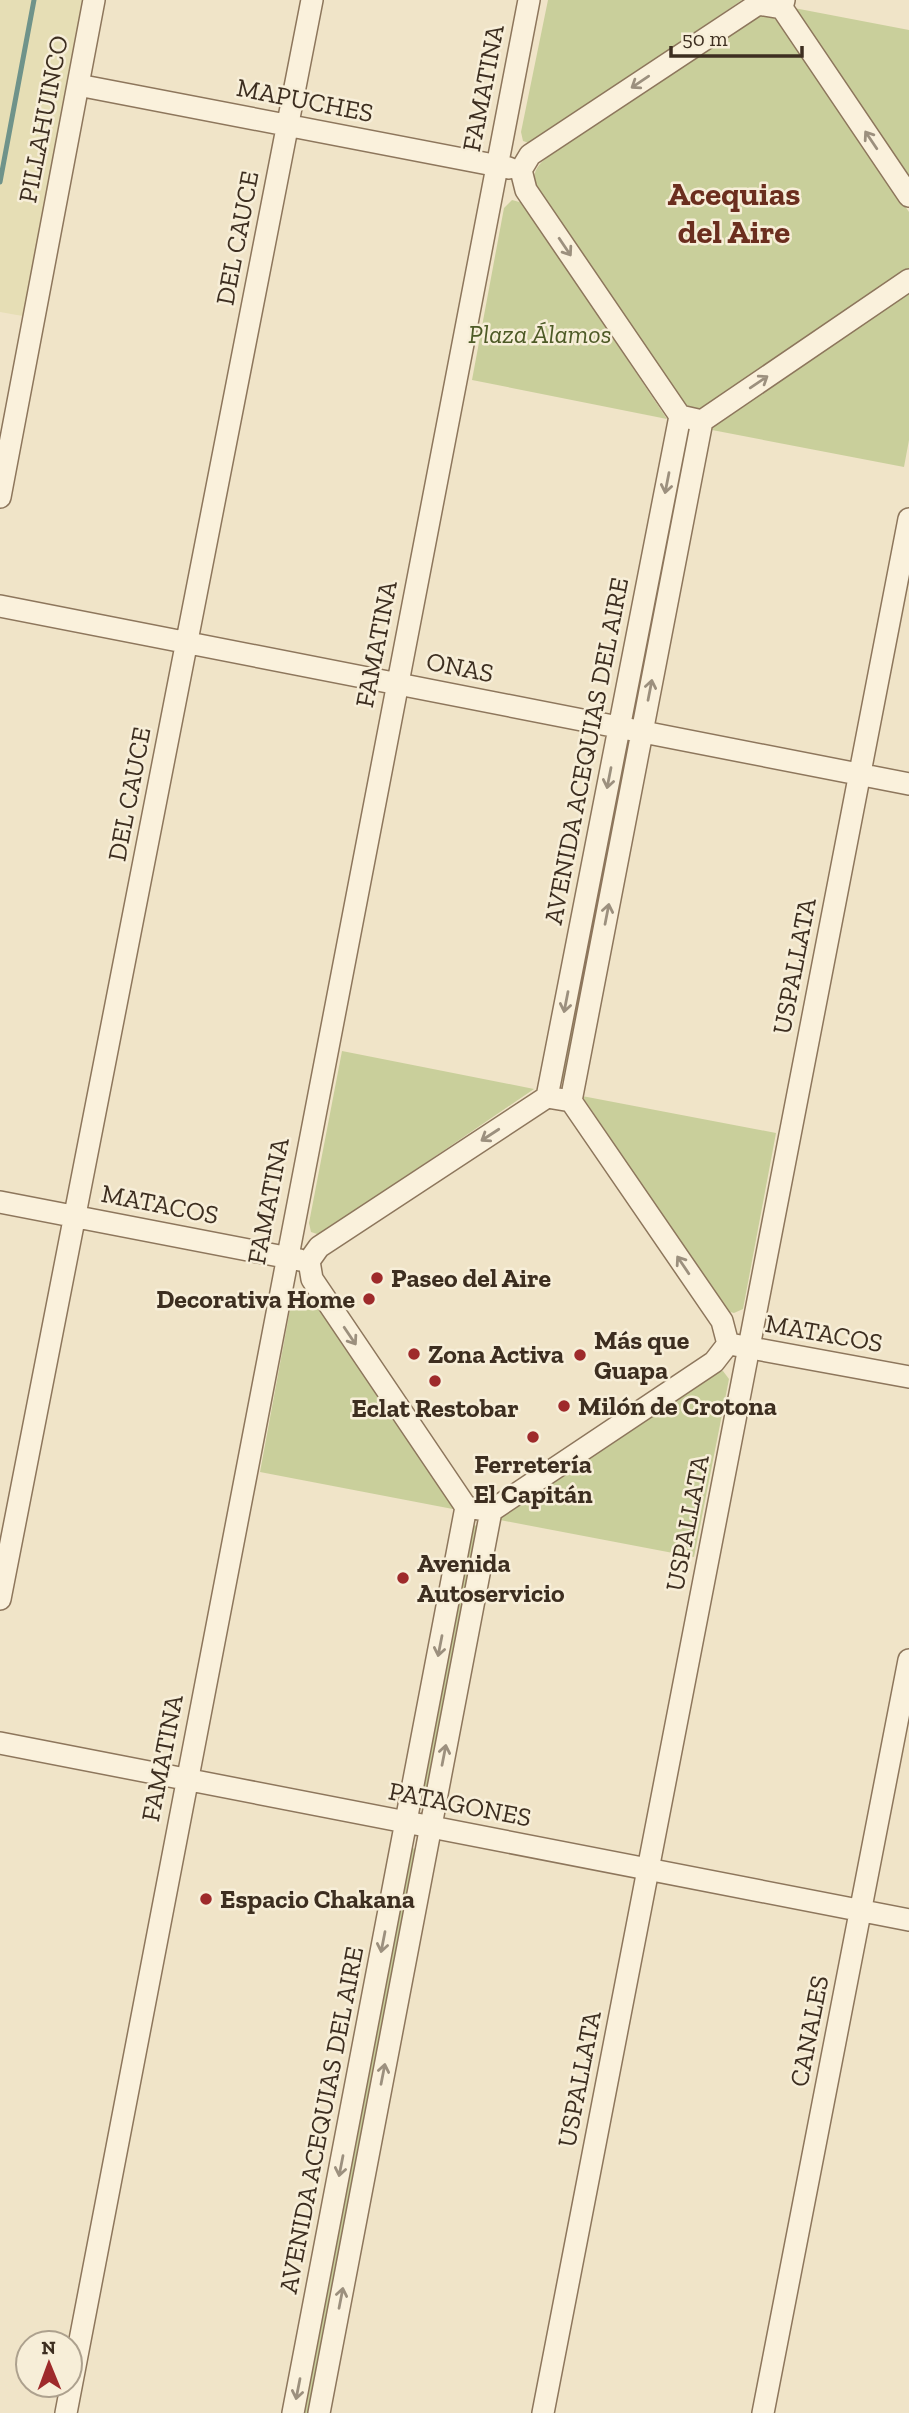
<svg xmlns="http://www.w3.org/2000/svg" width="909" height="2413" font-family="'Zilla Slab',serif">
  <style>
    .farmland { fill: #e6deb5 }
    .green { fill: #c9cf9b }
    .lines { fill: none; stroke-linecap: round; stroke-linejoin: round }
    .stream { stroke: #6f938a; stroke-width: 5 }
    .minor-casing { stroke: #8d765c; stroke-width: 24 }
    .minor { stroke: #faf1dc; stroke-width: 21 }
    .oneway { stroke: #9c907e }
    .poi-dot { fill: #9e2a2b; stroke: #f7eed8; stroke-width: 2.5 }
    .labels { text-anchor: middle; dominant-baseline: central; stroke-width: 5; stroke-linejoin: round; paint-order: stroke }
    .street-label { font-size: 26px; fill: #3d2e20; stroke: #f7eed8 }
    .park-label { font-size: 26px; font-style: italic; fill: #4d5a26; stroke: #f7eed8 }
    .poi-label { font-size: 26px; font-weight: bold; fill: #3d2e20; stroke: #f7eed8; text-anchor: start }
    .district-label { font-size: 33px; font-weight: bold; fill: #6b2e1e; stroke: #f7eed8 }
  </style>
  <rect width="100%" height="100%" fill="#f0e4c8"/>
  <path class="farmland" d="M0,0H94L34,318L0,312Z"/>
  <path class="green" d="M548,0H742L532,144L523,141L521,132Z
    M794,8L909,30V180Z
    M758,15L771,16L782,25L909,212V272L702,410L689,409L680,404L533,184C534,170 538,164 549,156L747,21Z
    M512,200L523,203L667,419L472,380L504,208Z
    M909,291V440L904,467L712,430L717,421Z
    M686,435L690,436L637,710H633Z
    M623,754H627L566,1080L563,1081L560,1079Z
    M342,1051L534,1089L320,1235L311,1232L309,1223Z
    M582,1096L776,1133L743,1309L734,1313L727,1311Z
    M300,1291L311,1294L458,1510L260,1472L292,1299Z
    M723,1371L729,1379L694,1557L500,1520L503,1514L713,1372Z
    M473,1525L478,1526L425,1802L421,1803L419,1801Z
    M411,1848L417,1849L310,2413H301Z"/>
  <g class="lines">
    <path class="stream" d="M0,182L34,0"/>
    <defs>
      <path id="minor" d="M784,0L782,8L909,196
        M782,8L758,4L530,155L521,170L526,190L680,416L702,421L909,280
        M78,85L509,168
        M0,497L94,0
        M0,606L909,784
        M547,1097L680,416
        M0,1202L300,1260
        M735,1345L909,1377
        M466,1507L491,1511L714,1362L728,1344L722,1321L571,1101L702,421
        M0,1599L312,0
        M0,1743L909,1920
        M66,2413L529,0
        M293,2413L466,1507L312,1279L309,1261L319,1247L547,1097L571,1101
        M319,2413L491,1511
        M543,2413L909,519
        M763,2413L909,1660"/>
    </defs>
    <use href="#minor" class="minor-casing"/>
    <use href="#minor" class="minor"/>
  </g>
  <defs><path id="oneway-shaft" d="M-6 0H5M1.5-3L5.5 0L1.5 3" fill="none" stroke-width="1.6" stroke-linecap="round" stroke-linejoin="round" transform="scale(1.75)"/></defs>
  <g class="oneway">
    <use href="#oneway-shaft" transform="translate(640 82) rotate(146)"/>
    <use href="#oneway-shaft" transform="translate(871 140) rotate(-124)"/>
    <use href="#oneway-shaft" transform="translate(565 247) rotate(56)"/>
    <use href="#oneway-shaft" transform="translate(759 382) rotate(-34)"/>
    <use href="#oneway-shaft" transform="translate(667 483) rotate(101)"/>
    <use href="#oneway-shaft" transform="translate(650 690) rotate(-79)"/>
    <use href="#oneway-shaft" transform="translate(609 778) rotate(101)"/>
    <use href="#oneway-shaft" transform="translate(607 914) rotate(-79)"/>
    <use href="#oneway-shaft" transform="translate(566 1002) rotate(101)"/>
    <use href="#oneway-shaft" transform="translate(490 1135) rotate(147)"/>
    <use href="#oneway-shaft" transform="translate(683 1265) rotate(-124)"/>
    <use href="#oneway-shaft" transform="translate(350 1336) rotate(56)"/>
    <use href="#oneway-shaft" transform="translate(440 1646) rotate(101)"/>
    <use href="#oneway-shaft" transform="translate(444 1755) rotate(-79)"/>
    <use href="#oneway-shaft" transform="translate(383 1942) rotate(101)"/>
    <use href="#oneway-shaft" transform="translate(383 2074) rotate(-79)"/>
    <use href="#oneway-shaft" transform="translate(341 2166) rotate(101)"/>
    <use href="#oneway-shaft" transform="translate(341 2298) rotate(-79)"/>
    <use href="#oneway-shaft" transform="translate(298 2389) rotate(101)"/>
  </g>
  <g class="poi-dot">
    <circle cx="377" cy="1278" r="7"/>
    <circle cx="369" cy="1299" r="7"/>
    <circle cx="414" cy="1354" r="7"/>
    <circle cx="580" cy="1355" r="7"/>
    <circle cx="435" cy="1381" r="7"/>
    <circle cx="564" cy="1406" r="7"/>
    <circle cx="533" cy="1437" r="7"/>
    <circle cx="403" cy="1578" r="7"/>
    <circle cx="206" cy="1899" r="7"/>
  </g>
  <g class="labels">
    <g class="street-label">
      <text transform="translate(483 88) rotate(-79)">FAMATINA</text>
      <text transform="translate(305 100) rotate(11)">MAPUCHES</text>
      <text transform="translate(43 119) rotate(-79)">PILLAHUINCO</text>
      <text transform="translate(237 238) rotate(-79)">DEL CAUCE</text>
      <text transform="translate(376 644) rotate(-79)">FAMATINA</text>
      <text transform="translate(460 667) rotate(11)">ONAS</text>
      <text transform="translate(586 751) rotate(-79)">AVENIDA ACEQUIAS DEL AIRE</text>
      <text transform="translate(129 794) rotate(-79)">DEL CAUCE</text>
      <text transform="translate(794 966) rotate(-79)">USPALLATA</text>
      <text transform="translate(268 1201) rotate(-79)">FAMATINA</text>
      <text transform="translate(160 1204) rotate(11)">MATACOS</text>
      <text transform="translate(824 1333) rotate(10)">MATACOS</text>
      <text transform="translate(687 1523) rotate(-79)">USPALLATA</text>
      <text transform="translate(162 1758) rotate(-79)">FAMATINA</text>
      <text transform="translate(460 1804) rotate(11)">PATAGONES</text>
      <text transform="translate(809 2031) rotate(-79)">CANALES</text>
      <text transform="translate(579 2079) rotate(-79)">USPALLATA</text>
      <text transform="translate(321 2120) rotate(-79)">AVENIDA ACEQUIAS DEL AIRE</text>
    </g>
    <g class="park-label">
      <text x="540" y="334">Plaza Álamos</text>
    </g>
    <g class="poi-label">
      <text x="391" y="1278">Paseo del Aire</text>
      <text x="355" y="1299" text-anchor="end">Decorativa Home</text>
      <text x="594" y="1340">Más que<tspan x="594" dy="30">Guapa</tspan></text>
      <text x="428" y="1354">Zona Activa</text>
      <text x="578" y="1406">Milón de Crotona</text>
      <text x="435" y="1408" text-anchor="middle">Eclat Restobar</text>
      <text x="533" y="1464" text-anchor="middle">Ferretería<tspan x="533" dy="30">El Capitán</tspan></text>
      <text x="417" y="1563">Avenida<tspan x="417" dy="30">Autoservicio</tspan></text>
      <text x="220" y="1899">Espacio Chakana</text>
    </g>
    <g class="district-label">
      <text x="734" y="193">Acequias<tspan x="734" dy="38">del Aire</tspan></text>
    </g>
  </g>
  <g transform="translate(49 2364) rotate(359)"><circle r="33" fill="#f7eed8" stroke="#ada18e" stroke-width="2"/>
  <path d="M0-5L12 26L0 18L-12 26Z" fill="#9e2a2b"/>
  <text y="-10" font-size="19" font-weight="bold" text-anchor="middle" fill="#3d2e20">N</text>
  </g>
  <path d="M671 46v10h131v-10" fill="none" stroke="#3d2e20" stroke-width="3.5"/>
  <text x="682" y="46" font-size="21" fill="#3d2e20" stroke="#f7eed8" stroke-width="5" paint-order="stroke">50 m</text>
</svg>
